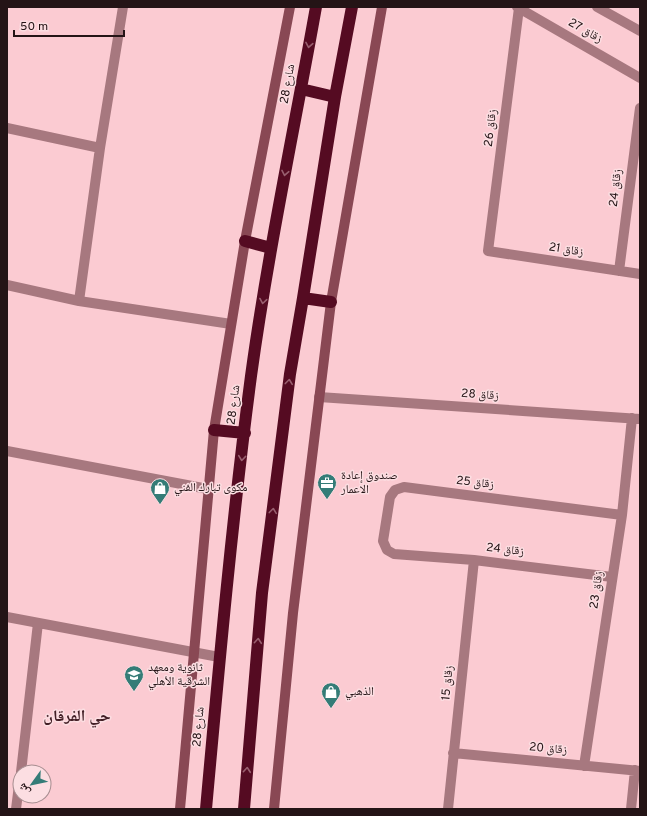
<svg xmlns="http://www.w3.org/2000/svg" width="647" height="816" font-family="Overpass,'Noto Naskh Arabic',sans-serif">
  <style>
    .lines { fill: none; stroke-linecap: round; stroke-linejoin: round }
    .street { stroke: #a7787f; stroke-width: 10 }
    .secondary { stroke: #894854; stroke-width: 10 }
    .highway { stroke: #550b22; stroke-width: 12 }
    .oneway { stroke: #985f6f }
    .labels { text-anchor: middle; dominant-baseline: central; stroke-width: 3; stroke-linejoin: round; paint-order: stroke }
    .street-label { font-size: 12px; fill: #241416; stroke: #fcdee2 }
    .poi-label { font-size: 12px; fill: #241416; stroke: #fcdee2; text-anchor: start }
    .district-label { font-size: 16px; font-weight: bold; fill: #421e25; stroke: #fcdee2 }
  </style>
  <rect width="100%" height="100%" fill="#fbcbd2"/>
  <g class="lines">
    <path class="street" d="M517,7L640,78
      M597,7L640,31
      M519,8L488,251L640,274
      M7,128L100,148
      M619,271L640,108
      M7,285L79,301L231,324
      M79,301L100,148L123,7
      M319,397L640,419
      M7,451L208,489
      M612,577L474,560L394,554L387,550L383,541L390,497L395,490L404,487L622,515
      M7,617L219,657
      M453,753L640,771
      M584,766L622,515L632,418
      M21,772L38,623
      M16,809L20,777
      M448,809L474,560
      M631,809L635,770"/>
    <path class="secondary" d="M180,809L214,430L245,241L290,7
      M274,809L293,613L331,302L382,7"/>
    <path class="highway" d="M301,89L335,97
      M245,241L271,248
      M303,298L331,302
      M214,430L245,433
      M206,809C219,665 232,520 251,376C268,252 294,130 316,7
      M244,809L262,593L290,374L303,298L335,97L352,7"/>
  </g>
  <defs><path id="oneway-chevron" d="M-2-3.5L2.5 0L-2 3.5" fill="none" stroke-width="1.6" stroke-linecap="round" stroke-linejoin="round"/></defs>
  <g class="oneway">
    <use href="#oneway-chevron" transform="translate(309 45) rotate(100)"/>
    <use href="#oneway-chevron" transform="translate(285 173) rotate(101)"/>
    <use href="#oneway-chevron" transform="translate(263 301) rotate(99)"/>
    <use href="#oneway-chevron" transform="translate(289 382) rotate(-83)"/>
    <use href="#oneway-chevron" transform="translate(242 458) rotate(96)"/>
    <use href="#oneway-chevron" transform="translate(273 511) rotate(-83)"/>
    <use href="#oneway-chevron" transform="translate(258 641) rotate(-85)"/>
    <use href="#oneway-chevron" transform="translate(247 770) rotate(-85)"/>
  </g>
  <defs>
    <symbol id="office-pin" viewBox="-11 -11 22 30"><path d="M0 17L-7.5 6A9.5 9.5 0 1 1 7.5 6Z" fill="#347c77" stroke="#fcdee2"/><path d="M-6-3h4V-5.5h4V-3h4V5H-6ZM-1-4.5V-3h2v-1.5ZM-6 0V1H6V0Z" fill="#fff"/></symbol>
    <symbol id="shop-pin" viewBox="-11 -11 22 30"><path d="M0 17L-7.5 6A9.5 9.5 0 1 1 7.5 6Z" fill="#347c77" stroke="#fcdee2"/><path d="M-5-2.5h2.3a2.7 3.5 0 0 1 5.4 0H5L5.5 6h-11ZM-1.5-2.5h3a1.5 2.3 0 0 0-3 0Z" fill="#fff"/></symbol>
    <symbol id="school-pin" viewBox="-11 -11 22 30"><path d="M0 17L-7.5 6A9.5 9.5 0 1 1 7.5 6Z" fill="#347c77" stroke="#fcdee2"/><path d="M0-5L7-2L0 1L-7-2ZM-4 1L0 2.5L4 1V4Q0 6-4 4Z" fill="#fff"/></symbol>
  </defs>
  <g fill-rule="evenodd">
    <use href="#office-pin" x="316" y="472" width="22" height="30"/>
    <use href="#shop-pin" x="149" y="477" width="22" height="30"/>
    <use href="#school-pin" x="123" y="664" width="22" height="30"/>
    <use href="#shop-pin" x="320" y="681" width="22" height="30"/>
  </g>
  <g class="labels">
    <g class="street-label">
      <text transform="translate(585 31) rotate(30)">زقاق 27</text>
      <text transform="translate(288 84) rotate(-80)">شارع 28</text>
      <text transform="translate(491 128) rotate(-83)">زقاق 26</text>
      <text transform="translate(616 188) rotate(-83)">زقاق 24</text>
      <text transform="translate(566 250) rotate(9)">زقاق 21</text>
      <text transform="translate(480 395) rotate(4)">زقاق 28</text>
      <text transform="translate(234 405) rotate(-83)">شارع 28</text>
      <text transform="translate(475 483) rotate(7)">زقاق 25</text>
      <text transform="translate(505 550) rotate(7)">زقاق 24</text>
      <text transform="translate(597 590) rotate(-82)">زقاق 23</text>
      <text transform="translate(448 683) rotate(-84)">زقاق 15</text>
      <text transform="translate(199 727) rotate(-85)">شارع 28</text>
      <text transform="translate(548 749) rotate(5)">زقاق 20</text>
    </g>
    <g class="poi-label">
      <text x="341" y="476">صندوق إعادة<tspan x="341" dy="14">الاعمار</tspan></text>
      <text x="174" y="488">مكوى تبارك الفني</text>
      <text x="148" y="668">ثانوية ومعهد<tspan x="148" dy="14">الشرقية الأهلي</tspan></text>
      <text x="345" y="692">الذهبي</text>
    </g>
    <g class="district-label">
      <text x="77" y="717">حي الفرقان</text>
    </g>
  </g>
  <rect width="647" height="816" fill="none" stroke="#241416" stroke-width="16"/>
  <g transform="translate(32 784) rotate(237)"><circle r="19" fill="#fcdee2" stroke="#a68d90"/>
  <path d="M0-3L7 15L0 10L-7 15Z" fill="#347c77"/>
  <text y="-6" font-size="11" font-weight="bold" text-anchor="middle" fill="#241416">ش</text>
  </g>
  <path d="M14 30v6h110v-6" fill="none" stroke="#241416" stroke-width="2"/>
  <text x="20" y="30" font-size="12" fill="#241416" stroke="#fcdee2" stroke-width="3" paint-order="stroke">50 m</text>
</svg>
